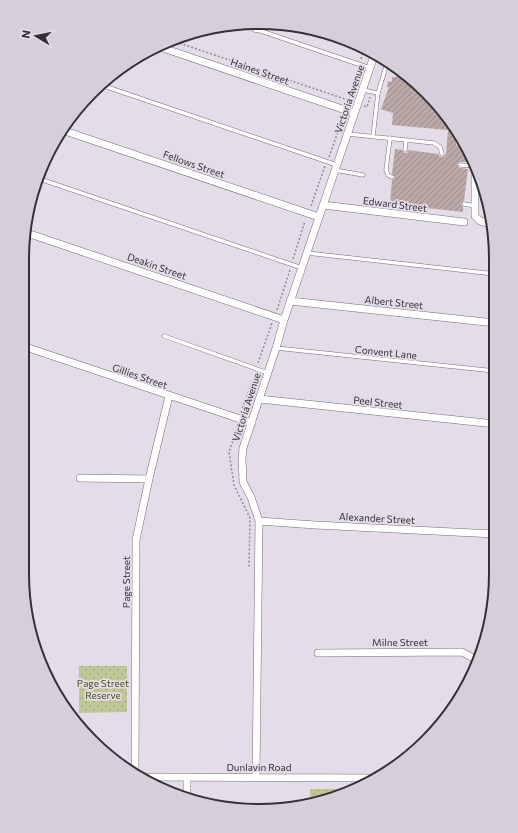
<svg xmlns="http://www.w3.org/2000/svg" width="518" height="833" font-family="Commissioner,sans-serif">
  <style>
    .grass { fill: url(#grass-dots) }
    .building { fill: url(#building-hatch) }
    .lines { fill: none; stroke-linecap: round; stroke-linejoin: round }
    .lane-casing { stroke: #746c77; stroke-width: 4.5 }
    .street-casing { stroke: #746c77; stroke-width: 8 }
    .path { stroke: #908a92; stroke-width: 1.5; stroke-dasharray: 2 2; stroke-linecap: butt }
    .lane { stroke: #fff; stroke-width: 3.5 }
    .street { stroke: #fff; stroke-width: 7 }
    .labels { text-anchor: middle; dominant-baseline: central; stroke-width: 3.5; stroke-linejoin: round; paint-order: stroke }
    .street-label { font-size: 10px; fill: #353236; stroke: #e5dce9 }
    .park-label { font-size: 10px; fill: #494f14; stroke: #e5dce9 }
    .rim { fill: none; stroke: #353236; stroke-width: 2 }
  </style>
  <defs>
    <pattern id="grass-dots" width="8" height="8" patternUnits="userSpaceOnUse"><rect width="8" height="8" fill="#bfc796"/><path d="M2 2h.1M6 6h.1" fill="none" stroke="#a5ab82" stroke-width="1.8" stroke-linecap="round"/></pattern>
    <pattern id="building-hatch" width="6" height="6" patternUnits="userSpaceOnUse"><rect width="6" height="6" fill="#baa9a7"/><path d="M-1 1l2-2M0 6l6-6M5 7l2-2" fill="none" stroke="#988a89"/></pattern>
  </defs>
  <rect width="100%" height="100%" fill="#e5dce9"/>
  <path class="grass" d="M79,666H127V712L79,713Z
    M310,789H355L335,798L310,803Z"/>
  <path class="building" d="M398,68L403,71L457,132L456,145L467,147L469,152L468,162H460L457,164L459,168L468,169L464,201L461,204L463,207V212L390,204L392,180L394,179L395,177L392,174L395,149L402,150L404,153H407L408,150L438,154L440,157H443L446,154L448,130L392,125L393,113L381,109L389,87H387L388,81L392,82V77H397Z"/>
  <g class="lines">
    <defs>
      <path id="lane" d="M254,30L261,31L370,68
        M104,86L337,165
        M363,90L378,93
        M348,134L434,143L440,147L442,154
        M373,136L378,93L387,63
        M390,138L386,170L388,175L392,177
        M405,150L406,140
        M460,165L475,166
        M335,170L363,175
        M37,178L302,268
        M464,204L475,206
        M307,253L495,274
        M164,336L268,373
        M276,348L495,371"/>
      <path id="street" d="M160,47L354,113
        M62,130L319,217
        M475,165V216L480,221L492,224
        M323,205L464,222
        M24,232L284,320
        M290,301L495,323
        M23,346L252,423
        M259,399L495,424
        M80,478L149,479
        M259,521L315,525L494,534
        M318,653L462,652L479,661
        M135,773L136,540L149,479L169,396
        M143,777L376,778
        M256,777L259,521L251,497L243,482L242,458L243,448L276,348L284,320L374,56
        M187,799V777"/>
    </defs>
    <use href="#lane" class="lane-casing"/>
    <use href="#street" class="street-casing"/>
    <path class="path" d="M176,42L348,100L346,104
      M361,59L364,51
      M349,101L358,69
      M364,106L367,107L370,97
      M329,157L343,117
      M311,206L325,166
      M293,259L305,221
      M277,310L290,270
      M258,363L272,323
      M241,412L255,374
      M238,426L229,452L234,485L250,518L249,568"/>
    <use href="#lane" class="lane"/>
    <use href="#street" class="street"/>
  </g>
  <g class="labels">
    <g class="street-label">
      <text transform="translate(260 71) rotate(19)">Haines Street</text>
      <text transform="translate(349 99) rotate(-71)">Victoria Avenue</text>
      <text transform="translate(194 164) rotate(19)">Fellows Street</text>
      <text transform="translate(395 204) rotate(7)">Edward Street</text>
      <text transform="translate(157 266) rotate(19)">Deakin Street</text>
      <text transform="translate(394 302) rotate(6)">Albert Street</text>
      <text transform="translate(386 352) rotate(6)">Convent Lane</text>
      <text transform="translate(140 376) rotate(19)">Gillies Street</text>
      <text transform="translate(378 402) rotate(6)">Peel Street</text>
      <text transform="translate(246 407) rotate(-72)">Victoria Avenue</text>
      <text transform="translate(377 518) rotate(3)">Alexander Street</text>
      <text transform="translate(126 582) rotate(-90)">Page Street</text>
      <text x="400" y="642">Milne Street</text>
      <text x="259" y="767">Dunlavin Road</text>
    </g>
    <g class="park-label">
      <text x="103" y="683">Page Street<tspan x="103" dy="12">Reserve</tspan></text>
    </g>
  </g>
  <path d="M0 0H518V833H0ZM259 29H259A230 230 0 0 1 489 259V574A230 230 0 0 1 259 804H259A230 230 0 0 1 29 574V259A230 230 0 0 1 259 29Z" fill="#d7cedb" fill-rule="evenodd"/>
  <path class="rim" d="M259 29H259A230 230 0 0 1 489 259V574A230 230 0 0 1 259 804H259A230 230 0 0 1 29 574V259A230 230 0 0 1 259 29Z"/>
  <g transform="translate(36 36) rotate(280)" stroke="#e5dce9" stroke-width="3" paint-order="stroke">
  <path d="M0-3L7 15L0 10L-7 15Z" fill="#353236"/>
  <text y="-6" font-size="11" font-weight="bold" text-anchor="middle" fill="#353236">N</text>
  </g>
</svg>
